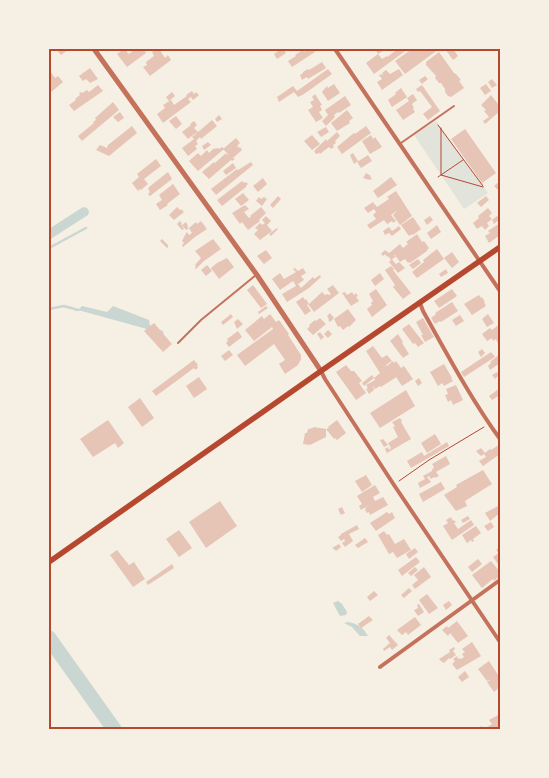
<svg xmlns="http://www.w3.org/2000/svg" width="549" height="778" font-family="Manrope,sans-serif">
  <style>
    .green { fill: #e2e4dc }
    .water { fill: #c9d6d2 }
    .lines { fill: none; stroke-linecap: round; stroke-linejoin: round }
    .stream { stroke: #c9d6d2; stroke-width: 2.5 }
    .river { stroke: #c9d6d2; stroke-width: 15 }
    .building { fill: #e6c5b7 }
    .path { stroke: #b5482f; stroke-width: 1 }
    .service { stroke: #c5725c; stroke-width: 2 }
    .minor { stroke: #c5725c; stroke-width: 4 }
    .tertiary { stroke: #c5725c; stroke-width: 5 }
    .secondary { stroke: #b5482f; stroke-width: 5.5 }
    .neatline { fill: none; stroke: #b5482f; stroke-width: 2 }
  </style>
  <rect width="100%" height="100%" fill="#f6efe4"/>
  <path class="green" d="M436,121L488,193L464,209L414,135Z"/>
  <path class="water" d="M83,207L87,208L89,211L88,215L49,240V229Z
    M82,306L107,312L113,306L149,320L150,326L163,331L164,336L147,329L78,310Z
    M338,601L342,604L347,612L346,615L340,616L333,603Z
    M348,622C358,624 363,627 368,636H360L352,627L344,623Z"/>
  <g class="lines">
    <path class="stream" d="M49,248L86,228
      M49,309L64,306L78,310"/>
    <path class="river" d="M49,638L114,729"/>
  </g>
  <path class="building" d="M59,49H69L61,55L57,50Z
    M124,49L129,54L135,49L136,50V49H143L146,53L127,67L117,54Z
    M156,49H159L165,58L168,55L171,60L150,76L143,67L147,65L146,62L154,56L152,52Z
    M281,49H283L286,53L277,59L274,54Z
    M308,49H313L315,52L292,67L288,61L296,56L295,55L303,50L304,52Z
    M375,49H386L378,54Z
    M398,49H408L374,74L366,63L378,54L382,59L387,56V57Z
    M412,49H439L405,74L395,61Z
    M448,49H453L458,56L453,60L446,50Z
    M439,52L454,73L456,74L461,80L459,81L464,88L451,97L448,96L445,92V89L441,83H439L435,78L436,76L426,65V62Z
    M322,62L326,68L308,79L307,77L302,80L300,75L303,73V72L308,69L309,70Z
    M90,68L98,79L90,83L86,79L83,81L79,76Z
    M328,69L332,74L304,94L298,97L294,92L279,102L277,97L293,86L297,91Z
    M399,69L403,75L382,90L377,82L382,79L379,75L381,74L382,75L383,74L382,73L386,70L390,74Z
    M49,70L55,78L58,76L63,82L50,93Z
    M425,76L428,79L422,84L419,80Z
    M492,79L497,85L492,88L488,82Z
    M334,84L340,93L328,101L322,92L327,86L328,88Z
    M486,84L491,91L485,95L480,88Z
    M98,85L103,91L74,111L69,105L76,100L75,99L80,95L79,93L81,92L82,93L87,90L89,92Z
    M422,85L440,111L428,120L423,114L432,107L420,91L418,92L416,89Z
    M401,88L407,97L392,107L388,100L396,94L395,93Z
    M192,91L194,94L196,92L199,95L193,100L191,97L188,99L191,102L163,123L157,114L165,108L163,105L171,100L174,105L187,96L186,95Z
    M172,92L175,96L169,101L166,97Z
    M315,94L322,105L320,106L322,110L319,112L323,118L316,122L308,110L313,107L310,102L314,100L312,97Z
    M413,94L417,100L412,104L414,108L413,109L415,112L403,120L396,110L409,101L407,98Z
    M491,95L498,104L500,111L485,124L483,121L489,117L484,111L486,110L481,105Z
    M345,96L351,105L339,113L338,112L334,115L335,117L326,126L322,121L328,115L325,110Z
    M113,102L119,110L82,141L78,136L94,123L93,122L96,120L95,118Z
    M347,110L353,118L349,121L350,123L337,131L331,123Z
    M120,112L124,118L118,122L113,117Z
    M219,115L222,119L217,122L215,119Z
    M176,116L182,124L176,129L169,121Z
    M212,120L217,126L201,139L200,137L196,141L198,144L195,146L197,149L188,156L182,148L194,139L192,137L197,133H196L188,139L182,132L191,125L190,124L194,121L197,125L194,128L198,132Z
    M132,126L137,133L109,156L96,150L100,145L107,148L108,145Z
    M366,126L371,133L342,154L337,147L354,133L355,134Z
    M326,127L329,132L321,137L317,132Z
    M465,129L496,173L482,183L451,139Z
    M337,132L340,136L335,141L336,143L333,145L334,147L331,149L329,147L320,154V153L316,154L314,151L326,139L327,141Z
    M312,135L320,144L312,150L304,141Z
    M371,135L373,139L375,137L382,147L370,154L362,141Z
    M236,138L240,143L236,147L238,146L239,148L240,147L242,150L233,158L235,159L232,161L231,160L209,179L202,172L214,162L215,163L226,153L227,155L228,154L223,149Z
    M208,142L211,145L204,150L202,146Z
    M222,147L224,149L198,171L189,161L198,153L201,156L207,150L209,153L213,149L218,148L219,149Z
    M353,153L358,161L354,164L350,155Z
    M368,155L372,161L361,168L357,162Z
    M156,159L161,166L144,179L148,184L141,190L140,189L138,191L132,183L139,177L137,174Z
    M251,162L253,165L216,195L211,189L237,169L238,170Z
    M233,163L236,168L226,175L223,171Z
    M168,172L172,179L150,196L148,194L150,192L148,189L149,187Z
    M366,173L371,176L370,177L372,178L371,180L370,179L369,180L363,178Z
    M391,177L397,185L378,198L373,191Z
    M263,178L267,184L258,192L253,186Z
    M242,181L244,183L246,182L248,184L246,186V187L222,206L217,200Z
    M500,181V188L498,190L494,186Z
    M173,184L180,194L167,204L168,205L160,210L156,204L162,200L159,195Z
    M396,191L412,216L400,225L393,215L398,210L391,215L396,221L393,223L392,221L387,224L384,220L370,229L367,225L376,219L373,215L376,212L374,209L368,213L364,208L373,202L377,207L389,199L387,197Z
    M243,193L249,200L241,206L235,199Z
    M278,196L281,199L273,208L270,205Z
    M486,196L489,200L481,207L477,203Z
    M259,197L261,199L264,197L267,199L262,206L256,201Z
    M245,205L249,209L244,212L249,218L251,217L250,216L261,207L266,213L259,220L260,221L248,230L242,222L240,224L232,213Z
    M177,207L180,210L181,209L184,212L174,220L169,215Z
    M488,208L492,213L489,216L492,219L487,223L489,226L485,230L482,226L477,229L473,223L479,218L478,216Z
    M266,216L271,221L267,225L272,231L260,240L254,234L258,230L255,228L260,223L262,225L265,223L262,220Z
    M430,216L433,220L427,225L424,220Z
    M497,216L499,218L500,217V219L494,224L492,220Z
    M413,217L421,229L413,235V234L409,236L401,225Z
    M180,221L182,223L181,224L184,229L182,230L177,224Z
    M201,221L207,229L195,237L183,247L182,245L184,243L182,241L186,233L187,232L189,235L192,233L189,228L186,230L182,225L186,222L188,226L187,227L189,228L196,222L197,224Z
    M500,223V235L489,243L485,236L490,233L488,231Z
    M437,225L441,232L431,239L427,233Z
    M399,226L401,229L392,236L389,233L385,235L383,231L389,227L392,231Z
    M277,228L278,229L271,236L269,234Z
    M417,234L422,242L424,241L429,248L427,250V251L410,263V262L408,263L405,259L400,262L395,255H394L396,257L392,259L394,262L396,264L399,262L405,268L398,273L389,262L391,260L388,256L387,257L385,254L383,256L381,254L385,250L389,253L400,244L403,248L408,244L406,242Z
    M162,239L168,245V247L167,248L160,241Z
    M213,239L221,249L204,261L196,269L195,268L196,266L195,265L201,258L195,251Z
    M437,249L444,259L417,278L412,272L424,262L423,260Z
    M266,250L272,258L264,264L257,256Z
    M452,252L459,262L452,268L444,258Z
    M227,258L234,267L219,279L211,268L217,263Z
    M418,259L421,263L413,269L409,265Z
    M207,265L212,271L206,276L201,270Z
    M391,266L394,269L393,270L411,293L403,299L393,287L395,285L385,270Z
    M295,268L298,271L303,268L306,273L301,276L304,280L298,284L301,288L313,277L314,279L320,275L321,277L309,288L287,302L282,294L296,286L293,281L280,290L272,279L280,273L284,279L296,272L293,269Z
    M446,269L448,273L441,277L439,274Z
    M380,273L384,279L375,286L371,280Z
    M253,285L267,304L261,308L247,290Z
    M333,285L339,293L314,312L308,304L307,305L311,311L305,315L296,302L303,297L305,300L306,299L309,304L322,292L325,295L327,294L329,295L331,294L327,289Z
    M376,289L387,305L372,317L367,309L372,305L371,303L373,301L369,294Z
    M452,289L457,296L439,308L434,301Z
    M345,292L347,295L352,292L354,295L356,293L358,296L356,297L359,301L351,306L342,293Z
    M479,295L481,298L482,297L485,302H484L486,306L472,315L464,304Z
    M452,302L458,311L441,322L440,321L435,324L431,318L436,314L435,313Z
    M266,306L268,308L259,314L258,312Z
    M348,309L356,320L349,327L348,326L343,330L340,326L338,327L334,319Z
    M330,313L334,318L330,322L328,320L329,319L327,316Z
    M231,314L233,317L223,325L221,322Z
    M270,314L276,322L279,320L289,334L288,335L301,355V359L298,365L285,374L279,364L285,360L274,344L245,366L237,355L273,329L272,327L254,341L245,330L262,316L264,319Z
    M488,314L494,323L487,327L482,319Z
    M460,315L464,321L456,326L452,320Z
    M320,318L326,324L313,335L307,329L310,326L309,325L315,320L316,321Z
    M423,318L434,337L425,342L421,335H423L416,322Z
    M238,319L243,324L237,329L234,322Z
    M154,323L172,344L163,352L144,331Z
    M409,324L424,343L418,347L415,343L413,344L402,329Z
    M500,324V348L496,339L493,341L492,338L487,341L482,334L490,328L492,330Z
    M328,330L332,334L328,338L324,334Z
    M238,331L242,337L229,347L226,343L228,341L227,339Z
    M320,332L324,337L321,340L317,334Z
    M398,334L403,342L402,343L409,354L403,358L390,341Z
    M373,346L382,358L387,355L392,361L386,365L387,366L393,361L394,363L396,361L401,368L404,366L413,379L402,386L396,377L395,378L381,387L380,386L375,389L373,385L374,390L369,394L366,389L368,388L366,385L375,380L374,378L380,373L366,351Z
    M482,349L485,353L481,357L478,352Z
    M229,350L233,355L225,361L221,356Z
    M491,352L495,357L464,377L461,372Z
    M500,354V363L490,370L488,366L491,363L490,362Z
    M194,360L198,365L197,366L198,368L195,370L194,368L156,396L152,391Z
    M444,364L452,378H451L453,381L444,386L442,383L438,386L430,372Z
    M346,365L351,371H354L362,381L359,383L366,393L356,400L336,372Z
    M497,372L499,375L495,379L492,375Z
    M372,375L374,378L364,386L362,383Z
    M199,377L207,389L194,398L186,386Z
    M419,378L422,383L418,386L415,381Z
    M456,385L463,400L453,405L451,400L448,402L445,395L448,394L446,389Z
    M500,388V395L492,400L489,396Z
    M406,390L415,406L380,428L370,413Z
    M140,398L154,418L142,427L128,407Z
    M400,418L402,421L401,422L411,439L387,453L385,449L388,447L389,450L391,448L388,443L398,437L393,427L395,426L392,422Z
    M108,420L124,443L118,448L115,443L93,457L80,439Z
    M337,420L346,433L337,440L335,438L334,439L326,429L329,428L328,427Z
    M313,427L326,429V437L310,445L303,444L305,433H307L308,429L313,428Z
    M435,434L441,444L427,453L421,443Z
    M383,439L388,445L384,447L380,440Z
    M447,442L449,446L411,468L407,461L422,452L424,456Z
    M499,445L500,447V454L483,466L479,461L486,457L484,454L481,456L476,451L481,448L485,453L490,449L491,450Z
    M446,456L450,464L436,472L439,476L435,478L434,477L431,479L429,476L427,477L431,482L420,488L418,483L425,479L423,476L432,471V470L434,467L432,464Z
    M483,470L492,484L465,501L467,506L456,511L444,495L457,487L456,485Z
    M366,475L372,485L362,492L355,481Z
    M441,482L445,489L423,502L419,494Z
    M375,485L380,493L373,497L375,501L383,497L388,505L370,515L369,512L367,513L365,510L366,509L365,508L371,504L361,510L359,506L362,504L357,496Z
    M220,501L237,526L206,548L189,522Z
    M500,502V513L490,521L485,513L498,506V504Z
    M342,507L345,513L341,515L338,509Z
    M387,512L389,514L392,512L395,518L376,531L370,523Z
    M468,516L470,519L463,523L461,520Z
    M451,517L453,521L454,520L456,522L454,523L458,529L471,520L474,525L452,540L443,526L448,523L446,520Z
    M491,522L494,527L488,531L484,526Z
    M357,525L359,529L349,534L353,541L345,547L342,543L345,541L344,539L341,541L338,537L341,535V534Z
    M476,526L481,533L473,539L474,541L472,542L471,540L467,543L462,535Z
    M179,530L192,548L179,557L166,539Z
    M384,531L387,535L389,534L395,544L404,539L411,550L397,558L393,552L389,554L378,535Z
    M365,538L368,542L358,548L355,545Z
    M339,544L341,547L336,551L334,549L332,548Z
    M500,547V567L493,557L499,553L496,550Z
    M415,548L418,552L409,559L406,554Z
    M117,550L129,565L134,562L145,579L133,587L110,555Z
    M416,557L420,562L402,576L398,570Z
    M478,559L482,564L472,572L468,567Z
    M491,561L500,572V576L494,581L493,579L482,588L472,575Z
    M172,564L174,568L148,585L146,582Z
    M415,567L418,570L411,576L408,573Z
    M424,567L431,577L415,589L412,585L418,580L414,575Z
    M409,588L412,591L404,598L401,595Z
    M374,591L378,595L370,601L367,597Z
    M427,594L438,608L429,614L419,600Z
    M449,601L452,605L446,610L443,605Z
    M419,604L424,612L418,616L414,610L418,608L417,605Z
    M369,616L373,620L361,628L358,624Z
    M415,617L421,625L408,635L406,632L402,635L397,630Z
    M457,621L468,636L458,643L450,633L448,636L442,630L447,626L448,628Z
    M389,635L398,645L392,650L390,647L384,651L383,649L390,643L386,638Z
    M472,642L481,656L457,670L452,664L455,661L453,659L457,656L458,659L460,658L461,659L464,657L462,654L465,652L462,649Z
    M454,647L455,649L453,651L456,655L450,659L449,658L444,663L443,662H442L439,659L450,652L449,650Z
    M489,661L500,678V687L494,692L487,682L492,679L487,681L478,669Z
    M465,671L469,677L462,682L458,677Z
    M500,714V728L498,729H481L480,727L482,726L484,729L492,724L489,720Z"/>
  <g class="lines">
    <path class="path" d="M438,125L483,186
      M441,128V175L483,187
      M438,177L463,160
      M399,481L429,460L484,427"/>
    <path class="service" d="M401,143L454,106
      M178,343L201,320L256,275"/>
    <path class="minor" d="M335,49L500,291
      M420,303L423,311C447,354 471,399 500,439
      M321,371L325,379L394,485L500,642
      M380,667L500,580"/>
    <path class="tertiary" d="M94,49L257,275L321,371"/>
    <path class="secondary" d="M49,562L321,371L500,247"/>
  </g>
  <rect width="549" height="778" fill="none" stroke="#f6efe4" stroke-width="100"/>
  <rect x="50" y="50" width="449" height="678" class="neatline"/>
</svg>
